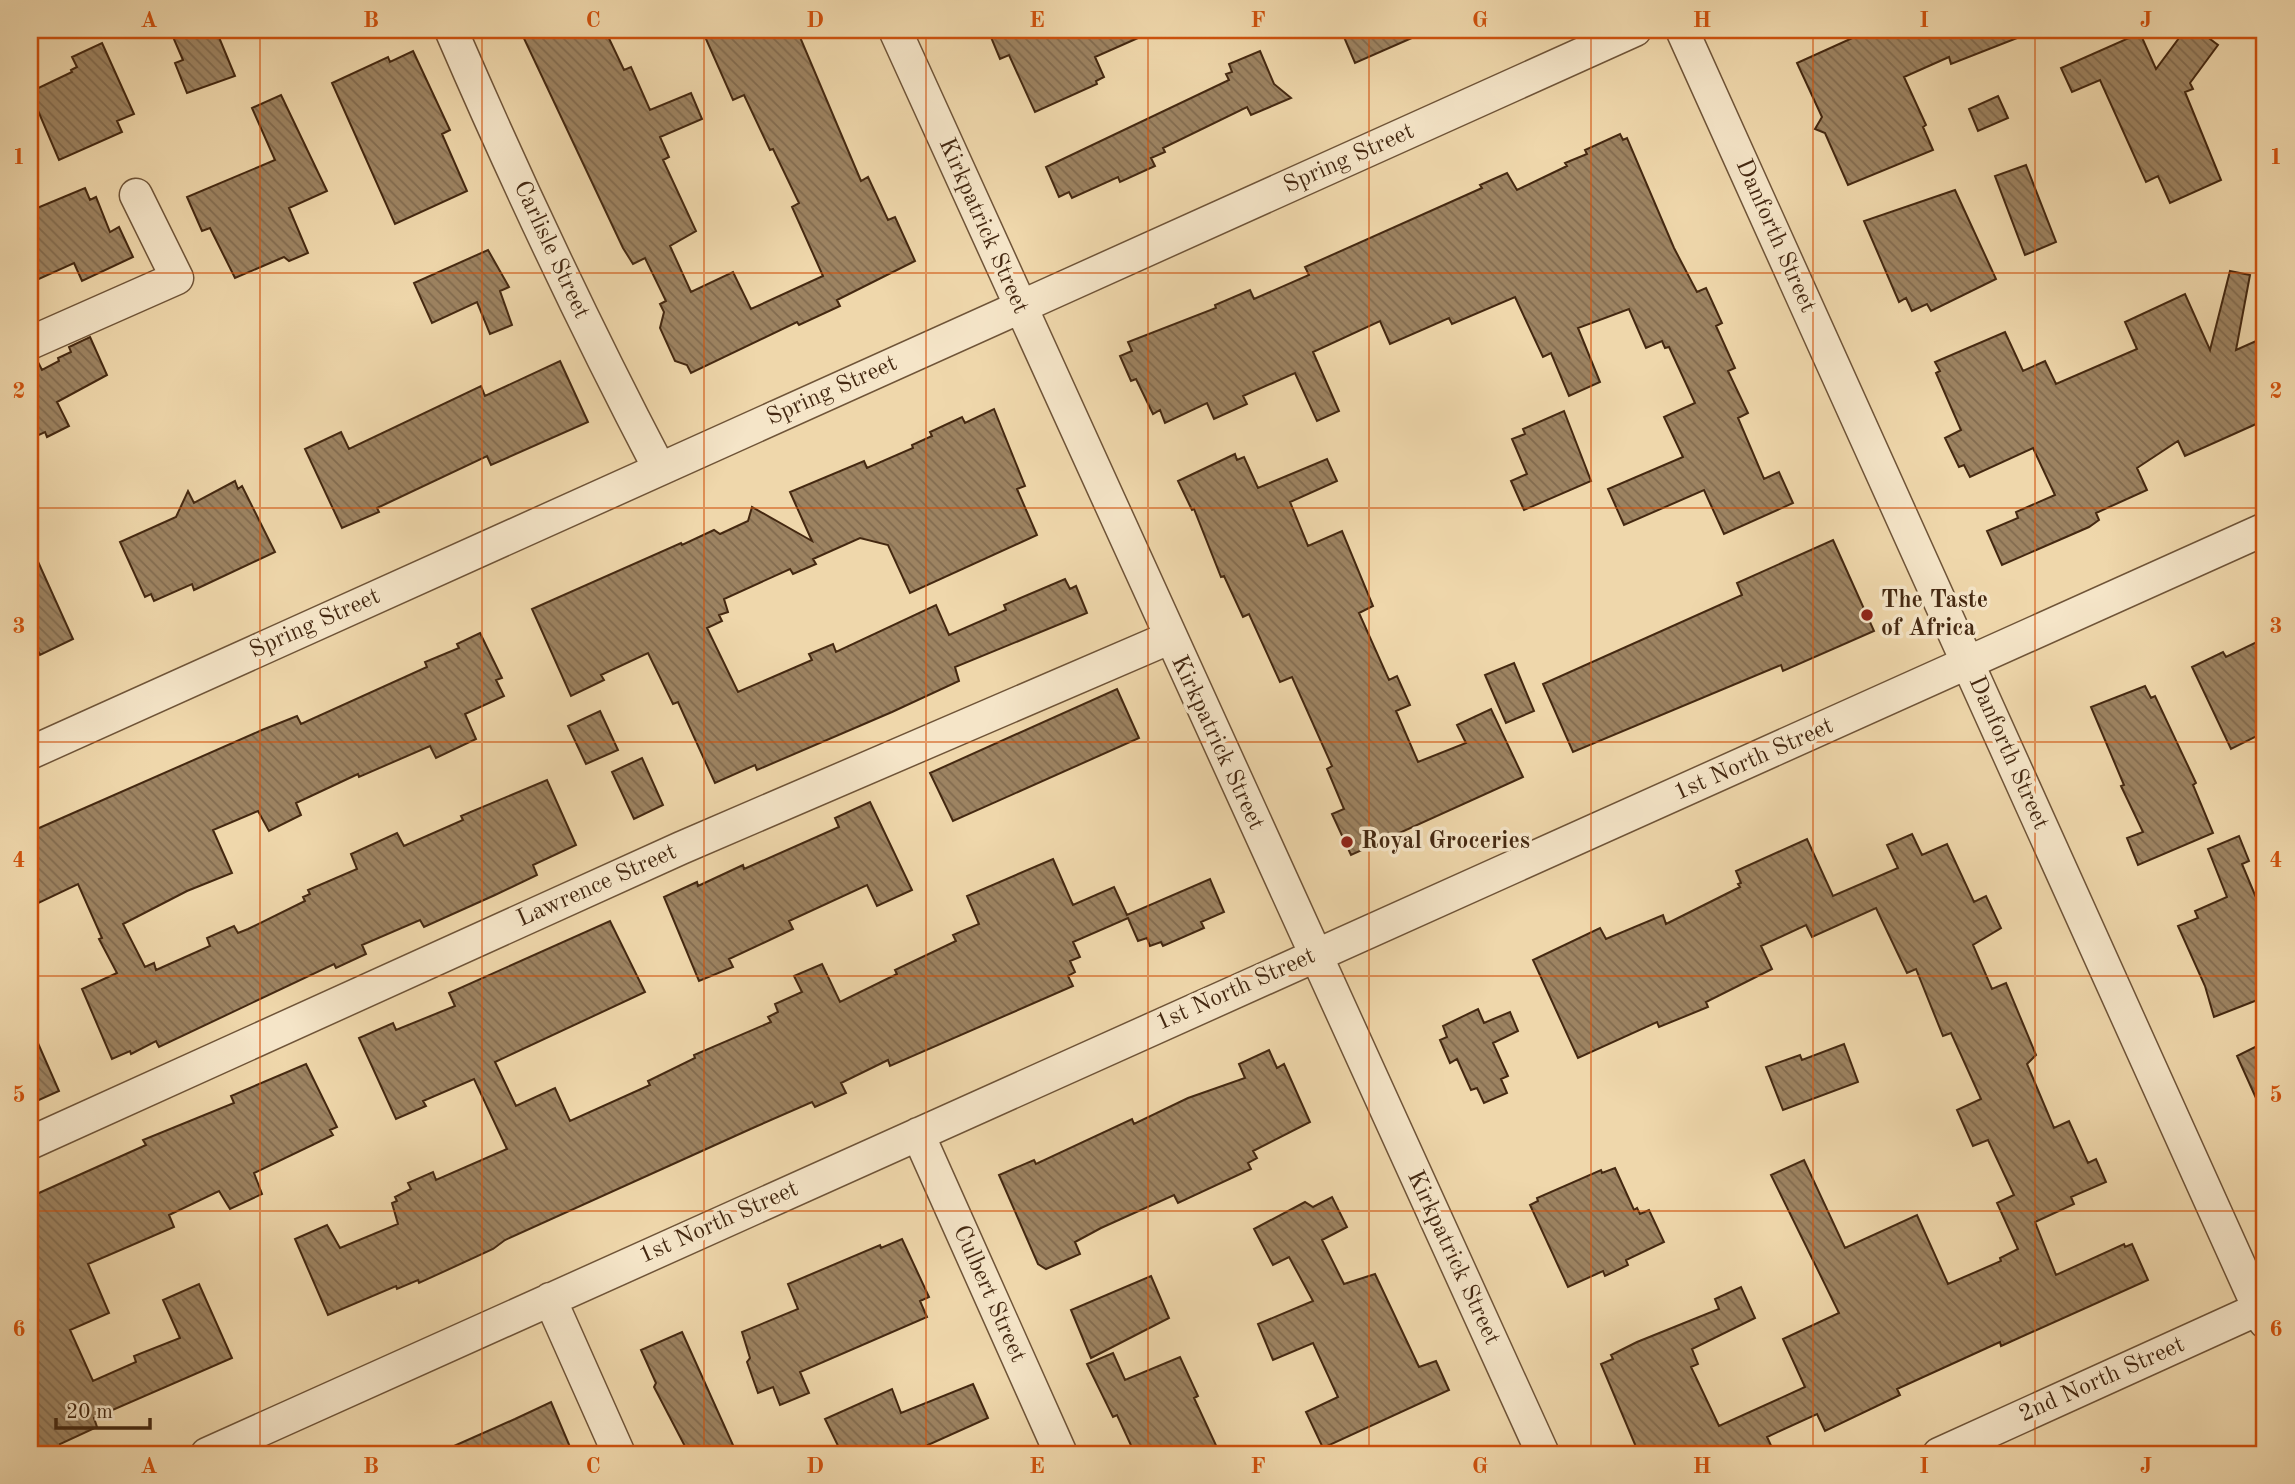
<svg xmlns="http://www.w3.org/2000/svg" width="2295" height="1484" font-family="'Old Standard TT',serif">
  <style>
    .building { fill: url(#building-back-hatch); stroke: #442811; stroke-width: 2 }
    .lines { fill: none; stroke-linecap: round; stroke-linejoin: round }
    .street-casing { stroke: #6f5438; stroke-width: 35 }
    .street { stroke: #f5e5c8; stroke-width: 32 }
    .grid { fill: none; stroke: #cf520d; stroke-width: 2; stroke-opacity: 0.55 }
    .poi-dot { fill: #8f2418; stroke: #f5e5c8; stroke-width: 2.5 }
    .labels { text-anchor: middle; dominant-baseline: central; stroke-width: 7; stroke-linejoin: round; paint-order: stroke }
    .street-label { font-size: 24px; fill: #442811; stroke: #f5e5c8 }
    .poi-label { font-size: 24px; font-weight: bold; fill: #442811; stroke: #f5e5c8; text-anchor: start }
    .neatline { fill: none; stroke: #cf520d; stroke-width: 2.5 }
    .grid-label { font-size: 23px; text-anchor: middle; font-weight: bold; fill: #cf520d }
  </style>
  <defs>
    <pattern id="building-back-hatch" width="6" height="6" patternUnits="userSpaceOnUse" patternTransform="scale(1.75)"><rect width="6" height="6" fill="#9d8361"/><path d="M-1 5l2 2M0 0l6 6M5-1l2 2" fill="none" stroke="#826b4f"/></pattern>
  </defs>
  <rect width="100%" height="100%" fill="#efd7ab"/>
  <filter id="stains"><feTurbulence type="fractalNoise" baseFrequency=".00286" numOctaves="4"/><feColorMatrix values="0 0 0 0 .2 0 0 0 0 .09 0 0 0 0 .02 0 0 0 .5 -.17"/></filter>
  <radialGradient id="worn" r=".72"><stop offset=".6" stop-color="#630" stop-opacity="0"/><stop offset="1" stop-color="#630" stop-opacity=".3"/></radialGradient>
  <path class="building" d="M170,30H216L235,76L187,93L175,63L183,60Z
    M520,30H605L624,70L631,67L650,110L691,93L702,119L660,137L669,157L663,160L696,231L670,246L691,292L733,272L751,309L823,276L792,207L799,203L773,149L770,150L744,95L733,100L702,30H797L861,181L868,177L888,220L895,217L915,261L837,300L840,306L799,325L797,322L691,373L687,365L675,361L660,328L664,312L660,304L666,301L645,258L633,264L623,248Z
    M988,30H1156L1095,57L1104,77L1096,81L1097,84L1035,112L1009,55L1000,59Z
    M1341,30H1430L1355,63Z
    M1870,30H2035V31L1951,64L1949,57L1904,77L1926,125L1923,127L1933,150L1848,185L1825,133L1815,129L1822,117L1797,63Z
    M2185,30H2198L2218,45L2190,83L2193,89L2185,92L2221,180L2170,203L2158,176L2146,182L2100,80L2072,92L2061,68L2140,33L2156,69Z
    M102,43L134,114L117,121L122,132L59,160L30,92L72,72L71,70L77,67L72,57Z
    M413,51L450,130L442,134L467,191L395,224L332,83L388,57L390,62Z
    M1260,51L1274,84L1291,98L1251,115L1247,107L1163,148L1165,152L1151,158L1155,166L1120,182L1118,177L1072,198L1069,192L1059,197L1046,167L1229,80L1226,74L1232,72L1229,64Z
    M281,95L327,191L289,208L308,253L289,261L284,257L235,278L210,228L202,231L187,197L275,160L252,108Z
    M1998,96L2008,118L1978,131L1969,109Z
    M1620,134L1623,140L1627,138L1674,248L1697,292L1706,288L1722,323L1716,326L1735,368L1728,371L1748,413L1738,418L1764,479L1779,472L1793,503L1724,534L1704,490L1624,525L1608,489L1683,457L1664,417L1695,403L1669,347L1665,348L1662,341L1646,348L1629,309L1578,328L1600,382L1569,396L1551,353L1543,357L1515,297L1452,324L1449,318L1390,344L1380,321L1313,352L1339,411L1317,421L1295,373L1243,396L1247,404L1214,419L1207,403L1165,423L1160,410L1153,414L1136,379L1131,381L1120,356L1132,351L1128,342L1216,308L1215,305L1250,290L1254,299L1309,275L1305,267L1482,188L1480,185L1507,173L1517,190L1567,166L1565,163L1587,154L1585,150Z
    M2026,165L2056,242L2025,255L1995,176Z
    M85,188L90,200L96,197L110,232L119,227L133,257L82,281L74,263L30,283V211Z
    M1955,190L1996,279L1931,311L1927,304L1912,311L1906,298L1899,302L1864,221Z
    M488,250L509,287L500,291L512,325L490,334L477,302L432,323L414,283Z
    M2230,271L2250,275L2236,350L2265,337V420L2185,456L2178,441L2137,468L2147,490L2096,513L2099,520L2089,527L2002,565L1987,531L2018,518L2016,512L2055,495L2033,448L1970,477L1964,465L1959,467L1945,438L1961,430L1936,373L1940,371L1935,362L2005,332L2023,371L2045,361L2056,384L2137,349L2125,322L2185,294L2210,350Z
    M90,337L107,375L57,402L69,426L47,437L45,432L30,439V361L37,360L42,370L59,361L58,358L71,352L69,347Z
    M560,361L588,422L491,465L487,456L377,508L379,512L342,528L305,449L341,432L349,449L481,386L485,396Z
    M994,409L1025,486L1017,489L1037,535L910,593L888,545L860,538L813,559L816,564L793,574L790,569L724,599L728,612L719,615L722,621L707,628L738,692L812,660L809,654L833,644L836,652L936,605L949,635L1006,610L1004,605L1065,579L1070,589L1076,586L1087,613L955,667L959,681L892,712L757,770L755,765L715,783L678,702L673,704L648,653L601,675L604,680L571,696L532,609L681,543L682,545L714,530L720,534L748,521L752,507L812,541L790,492L864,461L867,468L913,448L912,445L932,436L930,432L962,417L965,423Z
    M1564,411L1591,481L1524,510L1511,481L1527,474L1512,439L1525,434L1523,429Z
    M1235,454L1237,460L1244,457L1258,488L1327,459L1337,481L1290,502L1308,546L1342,531L1373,606L1359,613L1389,680L1397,676L1410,705L1396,711L1418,762L1466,743L1457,725L1491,709L1523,777L1351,855L1332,814L1344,809L1327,769L1332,766L1292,677L1280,682L1249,614L1243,617L1224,576L1221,577L1194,509L1192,510L1178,481Z
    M235,481L238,489L242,486L275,552L194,590L192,584L154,601L151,594L145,597L120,542L176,517L188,491L194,503Z
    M1833,540L1874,631L1783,671L1781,665L1573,752L1543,684L1742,595L1737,583Z
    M30,544L73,639L40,655L30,634Z
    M480,633L502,678L496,680L504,696L465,714L476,739L436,758L430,746L359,777L358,774L296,803L301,815L269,831L258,811L213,830L232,873L187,891L123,924L145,967L154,963L156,970L210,946L207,938L234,926L238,933L248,929L305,901L303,897L310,894L308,890L357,869L351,854L397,833L404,846L463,820L461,816L547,780L576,845L533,865L537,875L495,895L424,927L420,920L362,945L366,954L336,968L334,964L159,1047L156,1041L131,1054L130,1051L112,1059L82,989L117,973L99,939L102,938L78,884L30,907V832L262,730L297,716L301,724L427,667L425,662L459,648L457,644Z
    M2265,638V732L2231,749L2192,667L2223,652L2226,657Z
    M1514,663L1534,711L1506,723L1485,675Z
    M2145,686L2151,698L2155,696L2196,783L2193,785L2213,833L2138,865L2127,838L2143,832L2121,786L2124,785L2091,707Z
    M1117,689L1139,738L953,821L930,773Z
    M600,711L618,750L586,764L568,726Z
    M642,758L663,805L634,819L612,772Z
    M870,802L912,890L877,906L867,885L789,921L793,929L729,959L733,967L699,981L664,897L697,882L698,886L743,865L744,869L839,827L835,818Z
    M1912,834L1922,855L1947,844L1974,902L1986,896L2001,928L1973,945L1992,989L2006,983L2036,1055L2027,1064L2054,1128L2069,1121L2088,1163L2096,1159L2106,1182L2071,1197L2074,1204L2035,1222L2056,1275L2124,1244L2125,1247L2132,1244L2148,1280L2001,1346L2000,1342L1897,1389L1900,1395L1825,1431L1817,1414L1767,1437L1775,1454H1639L1601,1364L1613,1359L1611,1355L1637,1342L1719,1309L1715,1299L1741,1287L1755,1318L1692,1349L1698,1364L1691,1367L1719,1426L1805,1387L1783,1339L1839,1313L1771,1175L1804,1160L1845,1248L1917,1215L1948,1284L2001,1261L2000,1258L2018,1249L1997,1203L2014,1195L1988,1140L1973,1146L1957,1110L1981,1099L1951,1033L1943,1036L1916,969L1907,973L1876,908L1812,937L1806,925L1761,946L1772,969L1706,1002L1708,1007L1659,1027L1657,1022L1578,1058L1533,960L1600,928L1606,939L1663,915L1666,924L1740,887L1738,884L1741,883L1736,871L1807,839L1833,896L1898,868L1887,845Z
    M2239,836L2249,861L2242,864L2265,919V997L2214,1017L2205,986L2178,926L2198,918L2195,911L2227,897L2208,849Z
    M1053,859L1073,905L1114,887L1127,915L1210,879L1224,912L1201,922L1204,928L1163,946L1161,942L1150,946L1147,938L1138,941L1128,918L1073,942L1080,957L1070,961L1075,972L1068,976L1073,986L890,1066L888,1060L841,1083L846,1093L815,1107L812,1102L755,1127L505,1240L493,1249L419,1283L418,1280L397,1289L396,1286L328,1315L295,1239L327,1225L340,1248L398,1224L392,1203L397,1201L395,1197L411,1189L408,1183L433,1172L436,1180L507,1149L474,1079L423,1101L426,1106L396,1119L359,1038L393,1023L396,1030L455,1006L449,993L610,921L645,992L495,1062L516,1106L555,1088L570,1121L650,1085L648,1081L695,1058L694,1055L771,1022L768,1017L778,1012L775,1004L802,992L794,976L822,964L840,1002L897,974L895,970L956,941L953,935L979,924L967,896Z
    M1478,1009L1484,1023L1510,1012L1518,1031L1493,1043L1508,1076L1501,1079L1507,1093L1484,1103L1477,1088L1471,1090L1457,1059L1450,1063L1440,1040L1447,1037L1443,1026Z
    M30,1025L59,1091L30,1104Z
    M2265,1042V1118L2237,1056Z
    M1844,1044L1858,1082L1783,1110L1766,1067L1800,1055L1802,1060Z
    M1269,1050L1277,1068L1284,1064L1310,1122L1253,1151L1257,1158L1248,1163L1251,1169L1178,1203L1174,1195L1101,1228L1075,1242L1080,1254L1046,1269L1038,1264L999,1175L1034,1160L1036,1164L1132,1119L1134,1124L1188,1098L1245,1078L1239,1064Z
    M306,1064L337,1127L330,1130L333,1135L254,1173L262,1194L230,1209L219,1191L169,1215L174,1227L88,1264L109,1313L70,1330L93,1381L136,1362L134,1356L180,1338L163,1300L199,1284L232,1358L94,1418L97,1427L60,1444L62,1454H42L38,1446L30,1453V1197L146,1145L143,1140L234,1103L231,1096Z
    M1615,1168L1634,1210L1637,1208L1640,1214L1649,1210L1664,1242L1626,1260L1628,1265L1605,1276L1603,1271L1568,1287L1530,1205L1538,1201L1537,1198L1601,1170L1602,1173Z
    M1332,1197L1347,1227L1322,1240L1344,1284L1375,1274L1419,1367L1436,1361L1449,1390L1323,1448L1306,1412L1338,1397L1313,1343L1273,1360L1258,1324L1313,1301L1289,1257L1273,1265L1254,1229L1305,1202L1313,1207Z
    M902,1239L929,1297L920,1301L927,1317L800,1372L809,1393L780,1405L773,1387L758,1393L747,1362L750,1358L742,1332L798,1309L788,1284L880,1245L881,1248Z
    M1151,1276L1169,1318L1091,1358L1071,1310Z
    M682,1332L737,1454H689L654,1387L656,1383L641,1350Z
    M1113,1353L1125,1380L1180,1357L1198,1396L1194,1398L1220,1454H1135L1117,1415L1113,1417L1087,1364Z
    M973,1384L988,1418L908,1454H842L825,1419L892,1389L901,1413Z
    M551,1402L573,1454H436L515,1419Z"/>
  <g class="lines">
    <defs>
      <path id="street" d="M451,30C515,178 584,325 659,468
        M895,30L1543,1454
        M1682,30L2265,1322
        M30,343L177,278L136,195
        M30,753L1635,30
        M918,1134L1061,1454
        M30,1143L681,848L1169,638
        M550,1299L619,1454
        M207,1454L2265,529
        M1939,1454L2265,1306"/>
    </defs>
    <use href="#street" class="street-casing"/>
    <use href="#street" class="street"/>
  </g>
  <path class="grid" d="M260,30V1454M482,30V1454M704,30V1454M926,30V1454M1148,30V1454M1369,30V1454M1591,30V1454M1813,30V1454M2035,30V1454M30,273H2265M30,508H2265M30,742H2265M30,976H2265M30,1211H2265"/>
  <g class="poi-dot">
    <circle cx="1867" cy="615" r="7"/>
    <circle cx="1347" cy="842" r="7"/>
  </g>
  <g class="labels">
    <g class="street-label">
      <text transform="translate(1349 159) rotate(-24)">Spring Street</text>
      <text transform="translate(983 226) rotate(66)">Kirkpatrick Street</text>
      <text transform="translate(1775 236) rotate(66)">Danforth Street</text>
      <text transform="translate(551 250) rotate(65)">Carlisle Street</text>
      <text transform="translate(832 391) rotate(-24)">Spring Street</text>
      <text transform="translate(315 624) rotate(-24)">Spring Street</text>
      <text transform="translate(1217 743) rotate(65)">Kirkpatrick Street</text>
      <text transform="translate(2008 753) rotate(66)">Danforth Street</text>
      <text transform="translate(1754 760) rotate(-24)">1st North Street</text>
      <text transform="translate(597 886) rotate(-24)">Lawrence Street</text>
      <text transform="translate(1236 990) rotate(-24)">1st North Street</text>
      <text transform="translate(719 1223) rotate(-24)">1st North Street</text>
      <text transform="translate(1453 1258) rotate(65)">Kirkpatrick Street</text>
      <text transform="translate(989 1294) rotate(66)">Culbert Street</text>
      <text transform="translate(2102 1380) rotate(-24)">2nd North Street</text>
    </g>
    <g class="poi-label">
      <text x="1881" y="601">The Taste<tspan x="1881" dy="28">of Africa</tspan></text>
      <text x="1361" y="842">Royal Groceries</text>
    </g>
  </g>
  <rect width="2295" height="1484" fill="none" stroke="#efd7ab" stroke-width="77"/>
  <path d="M56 1418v10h94v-10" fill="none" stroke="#442811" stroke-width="3.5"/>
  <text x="66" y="1418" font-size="21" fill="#442811" stroke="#f5e5c8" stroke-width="5" paint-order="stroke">20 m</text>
  <rect x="38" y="38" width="2218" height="1408" class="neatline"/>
  <g class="grid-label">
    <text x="149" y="27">A</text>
    <text x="371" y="27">B</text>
    <text x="593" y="27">C</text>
    <text x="815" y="27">D</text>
    <text x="1037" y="27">E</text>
    <text x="1258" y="27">F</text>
    <text x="1480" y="27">G</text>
    <text x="1702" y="27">H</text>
    <text x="1924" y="27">I</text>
    <text x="2146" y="27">J</text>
    <text x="19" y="164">1</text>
    <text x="2276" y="164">1</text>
    <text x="19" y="398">2</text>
    <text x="2276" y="398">2</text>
    <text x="19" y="633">3</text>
    <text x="2276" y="633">3</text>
    <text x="19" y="867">4</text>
    <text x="2276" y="867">4</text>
    <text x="19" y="1102">5</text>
    <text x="2276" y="1102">5</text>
    <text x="19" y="1336">6</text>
    <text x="2276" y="1336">6</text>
    <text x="149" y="1473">A</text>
    <text x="371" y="1473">B</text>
    <text x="593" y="1473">C</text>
    <text x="815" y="1473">D</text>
    <text x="1037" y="1473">E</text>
    <text x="1258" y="1473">F</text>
    <text x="1480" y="1473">G</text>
    <text x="1702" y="1473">H</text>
    <text x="1924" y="1473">I</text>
    <text x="2146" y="1473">J</text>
  </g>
  <rect width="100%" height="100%" filter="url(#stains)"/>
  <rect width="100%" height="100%" fill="url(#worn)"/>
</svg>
